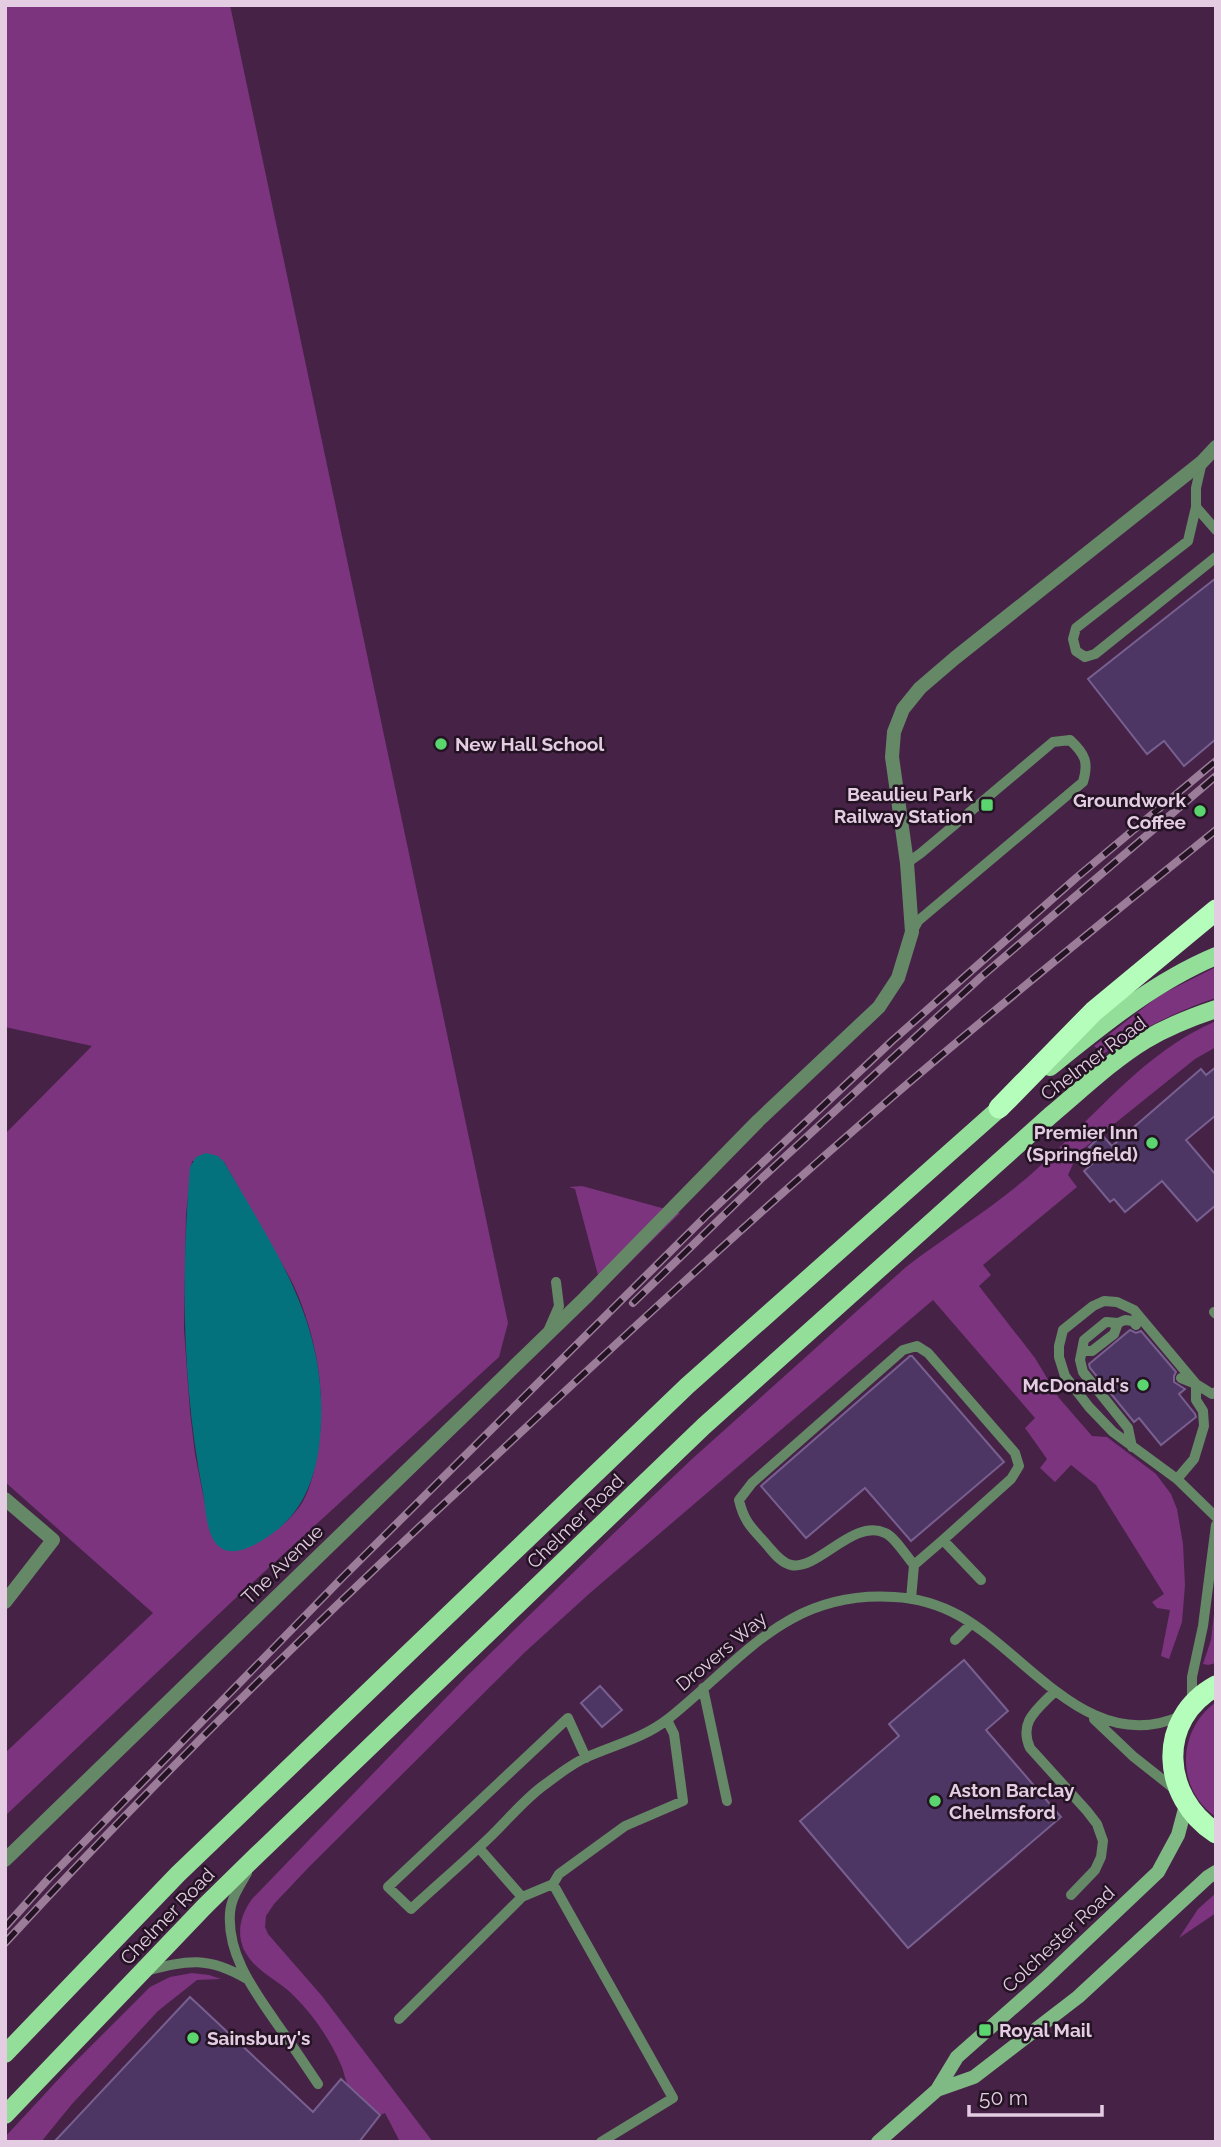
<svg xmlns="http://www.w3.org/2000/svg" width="1221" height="2147" font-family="Raleway,sans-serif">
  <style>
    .green { fill: #7b347d; fill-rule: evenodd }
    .water { fill: #03727d }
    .building { fill: #4d3663; stroke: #775f8f; stroke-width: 2 }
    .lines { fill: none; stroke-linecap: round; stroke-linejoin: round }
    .lane { stroke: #658867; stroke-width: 10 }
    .street { stroke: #658867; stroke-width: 14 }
    .secondary { stroke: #7fb984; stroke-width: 14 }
    .primary { stroke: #93df9a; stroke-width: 18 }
    .highway { stroke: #b5fdba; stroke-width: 21 }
    .rail-casing { stroke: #9b7d9a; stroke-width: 8 }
    .rail { stroke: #231323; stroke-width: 5; stroke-dasharray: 16; stroke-linecap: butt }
    .poi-dot { fill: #5bd56e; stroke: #231323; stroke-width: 2.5 }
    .labels { text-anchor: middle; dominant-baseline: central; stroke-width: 5; stroke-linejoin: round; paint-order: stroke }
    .poi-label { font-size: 19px; font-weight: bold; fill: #e4cde3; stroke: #231323; text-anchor: start }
    .street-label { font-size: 19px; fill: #e4cde3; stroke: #231323 }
  </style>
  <rect width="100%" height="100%" fill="#462247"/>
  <path class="green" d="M5,5H230L508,1323L499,1357L239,1595L5,1816V1753L153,1613L5,1482V1134L92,1046L5,1027ZM192,1161L224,1162C239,1189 254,1215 269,1242C281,1262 293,1281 301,1303C321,1356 327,1411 315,1466C312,1480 308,1494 300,1506C287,1524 270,1536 250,1546L211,1534L195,1454L190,1412L184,1329L186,1214Z
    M1216,967V998C1175,1011 1139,1031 1103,1054L1094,1046L1160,995Z
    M1216,1021V1047L1195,1059L1078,1153L1068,1175L1077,1187L983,1265L991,1275L979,1286L1035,1358L1059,1398L1092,1436L1107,1437L1156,1474L1171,1494L1177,1509L1183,1544L1185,1585L1182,1622L1169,1659L1161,1656L1170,1610L1157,1608L1152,1602L1164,1594L1096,1485L1071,1465L1055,1482L1040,1468L1047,1459L1025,1428L1035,1418L933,1300L590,1593L524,1653L309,1867L274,1904L266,1916L265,1927L268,1934L322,1996L433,2142H400L385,2113L380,2115C371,2106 356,2096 348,2085C345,2080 344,2071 341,2065C331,2041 314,2016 295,1997C278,1979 257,1974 244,1950C236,1932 241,1914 252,1899L467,1676L613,1534L692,1459L906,1267C950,1233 998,1205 1039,1167C1096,1115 1144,1052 1216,1021Z
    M582,1186L680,1213L602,1290L575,1189L569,1187Z
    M1216,1596V1663L1208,1665L1203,1664L1211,1640Z
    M1216,1702V1817C1175,1789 1177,1730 1216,1702Z
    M1216,1893V1913L1179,1938L1198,1909Z
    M192,1973L209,1975L221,1979L197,1980L158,2011L72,2104L41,2142H5V2137L67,2070L150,1987L170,1977Z"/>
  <path class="water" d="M206,1153L218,1156L224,1162C279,1258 333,1330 319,1447C314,1481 302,1512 273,1533C261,1542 236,1558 221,1548C206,1538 206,1509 203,1493C182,1385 181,1277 190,1167L196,1157Z"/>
  <path class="building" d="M1216,578V739L1184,766L1164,741L1147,754L1088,679Z
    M1216,1067V1115L1186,1140L1216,1175V1205L1197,1221L1162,1181L1125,1212L1114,1199L1110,1202L1084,1171L1099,1158L1089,1147L1102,1135L1112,1146L1201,1069L1206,1075Z
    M1130,1330L1136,1333L1141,1331L1176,1372L1174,1376V1382L1185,1389L1179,1394L1195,1414L1196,1417L1161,1445L1139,1418L1134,1422L1090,1368L1089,1364Z
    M910,1356H912L1004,1462L911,1541L865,1488L806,1538L761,1486Z
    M964,1660L1008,1711L986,1730L1061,1817L908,1948L800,1821L899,1736L889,1724Z
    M600,1686L622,1710L602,1727L581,1703Z
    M190,1997L313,2112L341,2079L380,2115L359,2142H54Z"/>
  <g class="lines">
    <path class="lane" d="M1196,507V488L1202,462
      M1216,530L1196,507L1188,541L1076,628L1073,639L1076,651L1085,657L1095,654L1216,557
      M907,863L921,853L1053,742L1070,740C1085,754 1089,762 1083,782L918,921L912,932
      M1214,1312L1216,1314
      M1118,1323L1106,1322L1084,1340L1080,1360L1083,1372L1128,1428L1132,1447
      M549,1329L559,1306L556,1282
      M1082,1351H1092L1114,1334L1118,1323L1125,1320L1133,1321L1136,1325
      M1216,1392L1212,1394L1196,1384L1134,1310L1117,1302L1104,1301L1093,1306L1063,1330L1059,1346V1357L1065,1376L1089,1407L1113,1432L1177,1479L1216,1517
      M1177,1479L1194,1459L1204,1426L1203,1411L1196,1400V1384L1181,1378
      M914,1565C907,1557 894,1536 885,1533C853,1518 818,1571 791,1565C781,1563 773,1552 767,1545C752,1528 744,1522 739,1500L752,1483L903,1350L917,1346L928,1353L1015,1453L1019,1466L1011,1479L943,1540
      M911,1599L914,1565L943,1540L981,1580
      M955,1640L971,1624
      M703,1688L727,1801
      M1055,1691C1038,1709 1018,1721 1030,1748L1087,1811L1097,1824L1103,1841L1101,1857L1095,1870L1071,1895
      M1192,1704V1677L1203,1626L1216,1525
      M1094,1719L1134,1757L1177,1791
      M586,1758L568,1718L388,1887L411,1909C437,1885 464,1862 489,1838C508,1820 526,1797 547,1783C559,1774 573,1763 587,1757C614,1745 644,1738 668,1719C742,1660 787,1590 894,1597C916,1598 940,1605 960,1616C1030,1656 1091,1758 1183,1715
      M479,1848L522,1897
      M247,1873C240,1885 231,1898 230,1913C227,1954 253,1989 275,2021C290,2042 304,2063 318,2084
      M146,1971C188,1960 208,1956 247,1979
      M399,2019L522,1897L553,1884
      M601,2142L673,2098L553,1884L559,1874L625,1826L683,1801L674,1734L667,1720"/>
    <path class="street" d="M5,1499L53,1540L5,1602
      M5,1860L585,1298L758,1121L879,1007L898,978L912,932L907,863L892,757L894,732L903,709L920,688L955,658L1202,462L1216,447"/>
    <path class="secondary" d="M937,2090L974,2077L1078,1997L1208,1877L1216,1872
      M878,2142L937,2090L957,2057L1044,1980L1158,1872L1178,1835L1186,1805"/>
    <path class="primary" d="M1050,1067C1102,1025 1154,982 1216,956
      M5,2054L178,1874L687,1386L1010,1099
      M5,2115L205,1906L257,1855L704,1426L1051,1115C1081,1090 1112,1060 1145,1040C1167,1027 1192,1017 1216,1009"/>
    <path class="highway" d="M999,1108L1094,1011L1216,910
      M1216,1686C1156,1719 1161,1797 1216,1833"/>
    <defs>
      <path id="rail" d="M633,1303L763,1177L981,977L1216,776
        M5,1927L50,1877L343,1577L708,1214L892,1041L1076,878L1216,761
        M5,1943C154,1781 312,1626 474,1476C609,1350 744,1225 884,1104C993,1010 1105,920 1216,830"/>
    </defs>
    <use href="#rail" class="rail-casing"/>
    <use href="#rail" class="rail"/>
  </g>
  <g class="poi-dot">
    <circle cx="441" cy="744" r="7"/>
    <rect x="980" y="798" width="14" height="14" rx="3.5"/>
    <circle cx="1200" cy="811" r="7"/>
    <circle cx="1152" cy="1143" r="7"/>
    <circle cx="1143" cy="1385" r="7"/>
    <circle cx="935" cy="1801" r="7"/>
    <rect x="978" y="2023" width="14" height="14" rx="3.5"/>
    <circle cx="193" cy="2038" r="7"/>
  </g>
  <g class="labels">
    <g class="poi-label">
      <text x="455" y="744">New Hall School</text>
      <text x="973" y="794" text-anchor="end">Beaulieu Park<tspan x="973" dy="22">Railway Station</tspan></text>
      <text x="1186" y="800" text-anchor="end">Groundwork<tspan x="1186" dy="22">Coffee</tspan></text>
      <text x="1138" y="1132" text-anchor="end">Premier Inn<tspan x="1138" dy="22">(Springfield)</tspan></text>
      <text x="1129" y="1385" text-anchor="end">McDonald's</text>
      <text x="949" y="1790">Aston Barclay<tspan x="949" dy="22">Chelmsford</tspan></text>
      <text x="999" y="2030">Royal Mail</text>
      <text x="207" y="2038">Sainsbury's</text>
    </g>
    <g class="street-label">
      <text transform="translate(1093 1058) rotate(-37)">Chelmer Road</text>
      <text transform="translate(575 1521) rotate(-44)">Chelmer Road</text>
      <text transform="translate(282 1564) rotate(-44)">The Avenue</text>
      <text transform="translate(721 1651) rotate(-40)">Drovers Way</text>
      <text transform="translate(167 1916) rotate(-46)">Chelmer Road</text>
      <text transform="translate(1058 1939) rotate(-43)">Colchester Road</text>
    </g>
  </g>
  <rect width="1221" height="2147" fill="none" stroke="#e4cde3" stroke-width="14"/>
  <path d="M969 2105v10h133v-10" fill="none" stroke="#e4cde3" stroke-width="3.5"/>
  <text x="979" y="2105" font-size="21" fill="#e4cde3" stroke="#231323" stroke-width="5" paint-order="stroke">50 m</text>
</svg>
